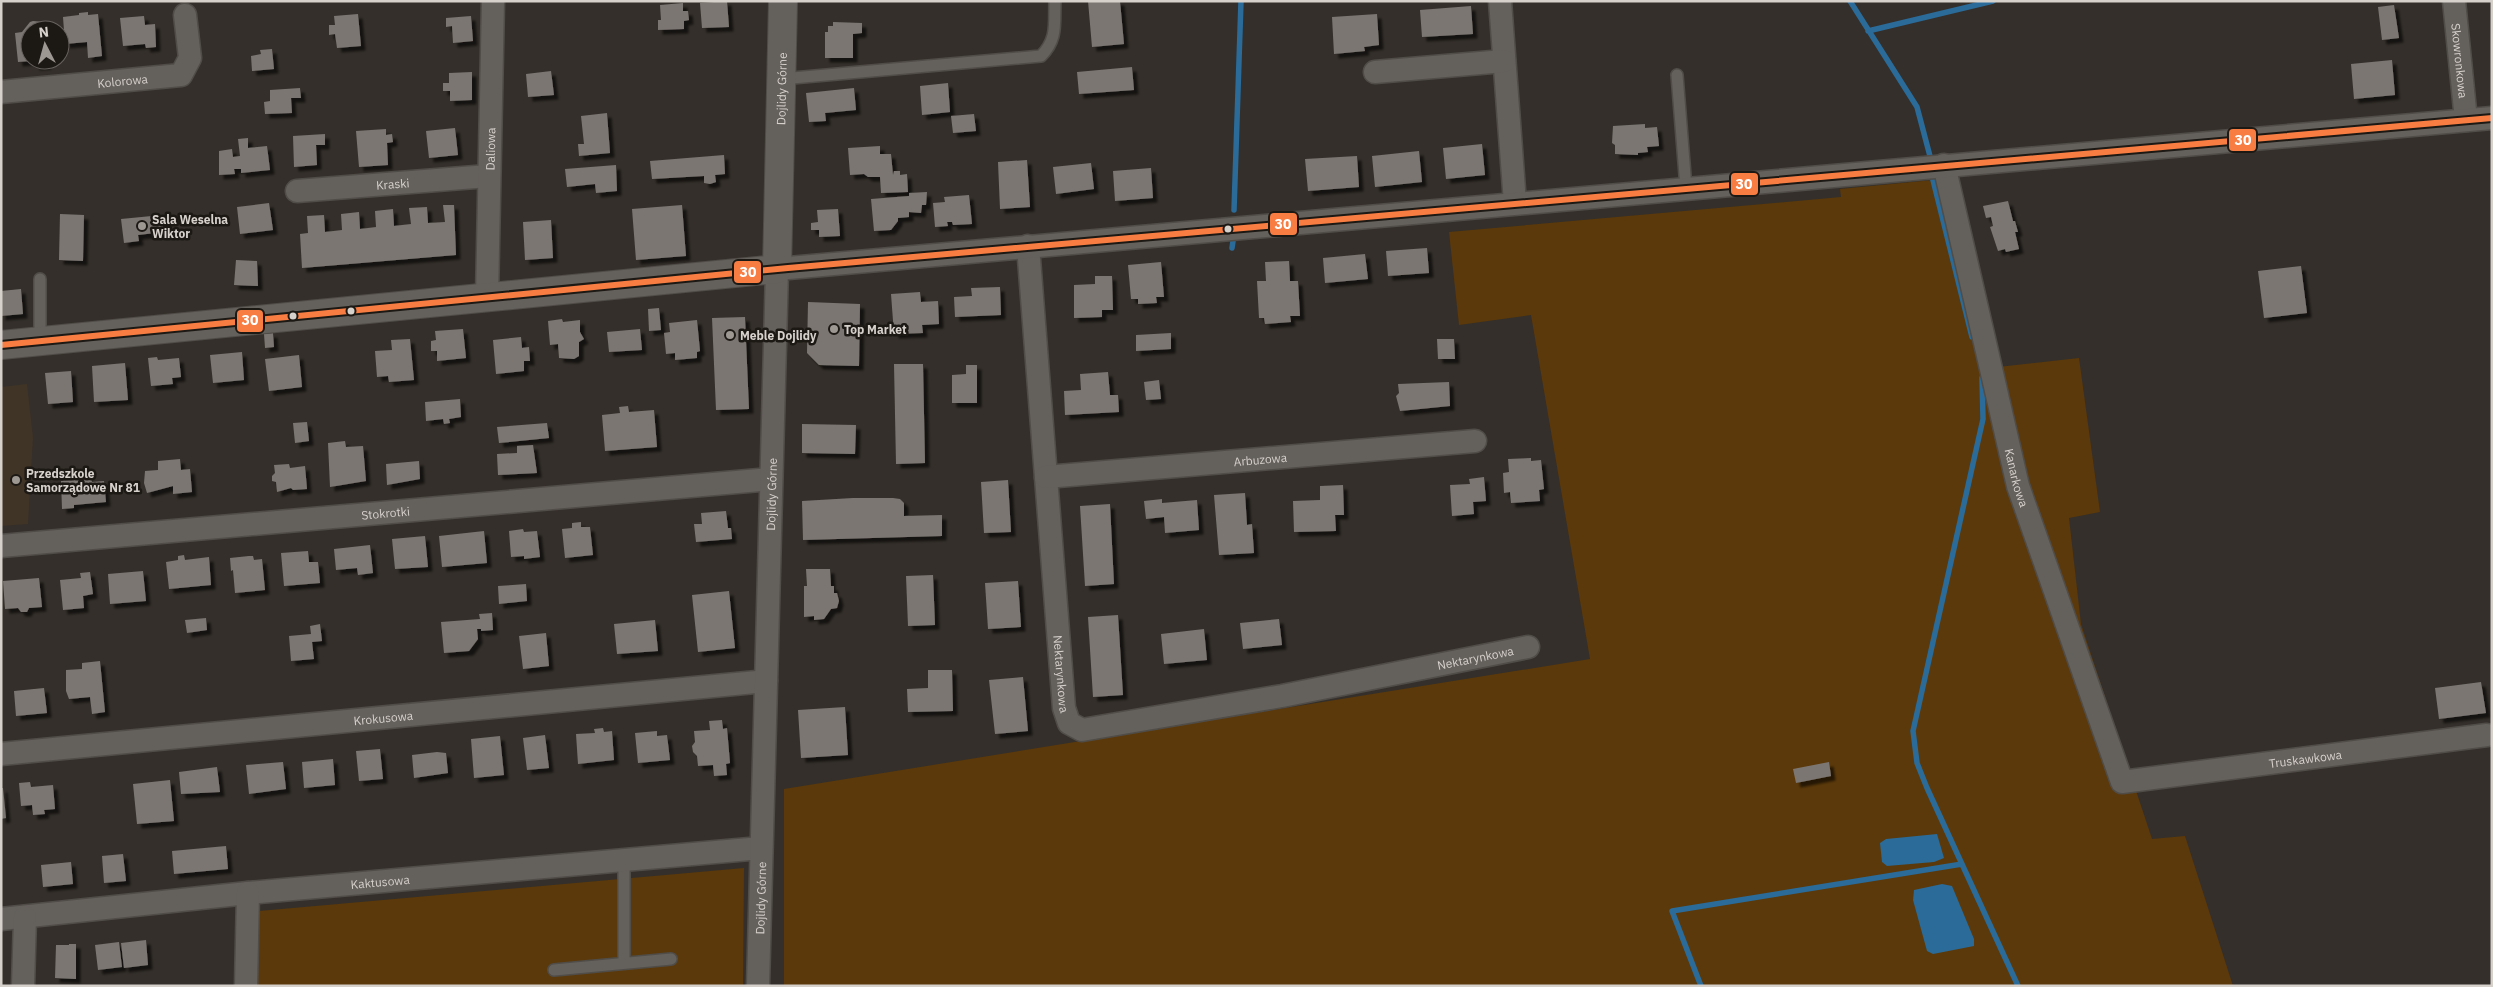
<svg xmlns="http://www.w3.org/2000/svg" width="2493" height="987" font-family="'IBM Plex Sans',sans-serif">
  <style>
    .built { fill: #403427 }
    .green { fill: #5b390a }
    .water { fill: #2a6b99 }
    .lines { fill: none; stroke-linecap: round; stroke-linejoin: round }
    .stream { stroke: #2a6b99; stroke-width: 5.5 }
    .building { fill: #7b7672; filter: url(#shadow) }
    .lane-casing { stroke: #504c48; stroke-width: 14 }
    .street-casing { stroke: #504c48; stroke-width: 25 }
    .secondary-casing { stroke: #504c48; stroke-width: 30 }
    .lane { stroke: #64605c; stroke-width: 11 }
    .street { stroke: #64605c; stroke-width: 22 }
    .secondary { stroke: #64605c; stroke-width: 28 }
    .bus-1-casing { stroke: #1c1814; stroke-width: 10 }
    .bus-1 { stroke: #f77d43; stroke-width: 6 }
    .poi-dot { fill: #9e9893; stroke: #1c1814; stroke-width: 2 }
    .bus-dot { fill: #d7d1cc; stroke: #1c1814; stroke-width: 2 }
    .labels { text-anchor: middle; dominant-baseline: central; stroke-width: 5; stroke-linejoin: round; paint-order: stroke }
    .street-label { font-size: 12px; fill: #d7d1cc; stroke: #1c1814 }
    .poi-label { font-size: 12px; font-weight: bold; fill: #d7d1cc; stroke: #1c1814; text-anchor: start }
    .line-badge { stroke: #1c1814; stroke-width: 2 }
    .badge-label { font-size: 14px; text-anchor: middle; font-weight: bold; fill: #fff }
  </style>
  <defs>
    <filter id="shadow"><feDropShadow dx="4.5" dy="4.5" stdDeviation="1" flood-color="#0009"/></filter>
  </defs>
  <rect width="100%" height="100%" fill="#342f2a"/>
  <path class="built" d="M27,384L33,437L28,524L1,526V387Z"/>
  <path class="green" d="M1933,180L1980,369L2079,358L2100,512L2069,518L2081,624L2152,839L2185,836L2233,986H784V789L1590,659L1531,315L1459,325L1449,232L1841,197L1840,189Z
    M744,868L743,986H257L259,911Z"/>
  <path class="water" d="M1937,834L1944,858L1934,862L1887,866L1882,862L1880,843L1886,839Z
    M1942,884L1952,886L1974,939V946L1933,954L1927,951L1913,900L1914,890Z"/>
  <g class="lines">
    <path class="stream" d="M1850,1L1917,107L1931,160
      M1868,31L1993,1
      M1933,180L1972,337
      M1234,210L1241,1
      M1232,248L1233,241
      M1982,378L1983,419L1913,731L1917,763L1927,788L2018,986
      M1701,986L1672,911L1962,864"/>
  </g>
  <path class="building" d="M727,1L729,27L702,28L700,3Z
    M1088,1H1120L1124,44L1092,47Z
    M683,3V11H688L689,20L684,21V29L658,30V20H661L660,5Z
    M2394,5L2399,38L2382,40L2378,7Z
    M1471,6L1473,34L1422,37L1420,10Z
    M88,12V15L98,14L102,56L88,58L87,42L65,44L63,17L79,15V13Z
    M358,14L361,46L337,48L335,34L329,35V25H335L334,16Z
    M1377,14L1379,45L1364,47L1365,51L1334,54L1332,17Z
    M144,16L145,25L155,24L156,47L146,48L145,44L123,46L120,18Z
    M471,16L473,41L453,43L452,26L446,27V18Z
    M33,21L44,22V30H30V61L18,62L15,33L22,32L30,22Z
    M833,22L862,23V33L853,34V58H825V32H828V26H833Z
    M272,49L274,69L252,71L251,56L261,54L260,50Z
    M35,60H47V65L35,66Z
    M2392,60L2395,95L2354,99L2351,64Z
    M1132,67L1134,90L1079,94L1077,72Z
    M551,71L554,95L528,97L526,74Z
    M472,72V100L450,101V91H443V83H449V73Z
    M948,83L950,112L922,115L920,86Z
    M300,88L301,98H291L292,113L265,114L264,102L270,101V90Z
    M854,88L856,110L825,113L826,121L809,122L806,93Z
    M607,113L610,153L579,156L578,144H584L581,116Z
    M974,114L976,131L953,133L951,116Z
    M1645,124V128L1657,127L1659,146L1647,147L1648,152L1638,153V155L1615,154V145L1612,143L1613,126Z
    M455,128L458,155L429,158L426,131Z
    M386,129V135L392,134L393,142L387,143L388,165L359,167L356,131Z
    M325,134V145H316L317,165L294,167L293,136Z
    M248,138V148L267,146L270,170L241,173V169H234L235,174L219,175V151L232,149L233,157L240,156L238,139Z
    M1482,144L1485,175L1446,179L1443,148Z
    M880,146V154H891L893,175L894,171H900V175L907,174L908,192L881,193L880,177H868L864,174L850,175L848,148Z
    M1419,151L1422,182L1375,187L1372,156Z
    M724,155L725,174L715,175L716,182L710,184L704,183V176L652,179L650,161Z
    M1357,156L1359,187L1308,191L1305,159Z
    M1027,160L1030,207L1000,209L998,162Z
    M1091,163L1094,189L1056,194L1053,167Z
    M616,165L617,191L596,193L595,184L567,187L565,169Z
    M1151,168L1153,198L1115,201L1113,171Z
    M927,192L926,205H922L921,213L909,212V217L898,218V221L891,230L874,231L871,199L909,196V193Z
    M969,195L972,224L953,225L952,222H947L948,226L935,227L933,203L945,202L944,197Z
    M2008,201L2013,221H2015L2018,232H2015L2019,249L2006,252L2005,249L1998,251L1990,227L1993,226L1991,217L1986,218L1983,206Z
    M269,203L273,230L240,234L237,207Z
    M443,205H454L456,255L302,268L300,234L308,233L307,216L324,215L325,232L342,230L341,214L359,212L360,229L376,227L375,211L393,209L394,226L402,225L411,224L409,208L427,207L428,223L445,222Z
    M682,205L686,256L636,260L632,209Z
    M838,209L840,236L819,237V230H811V223L818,222L817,210Z
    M60,214L84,215L83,261L59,260Z
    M162,215L164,232L138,235L139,241L124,243L121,219Z
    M551,220L553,258L525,260L523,222Z
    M1427,248L1429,273L1388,276L1386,251Z
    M1365,254L1368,279L1325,283L1323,258Z
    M236,260L257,261L258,286L234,285Z
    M1289,261L1290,281H1298L1300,316H1290L1291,322L1265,324L1264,318H1259L1257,281H1266L1265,262Z
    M1161,262L1164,297H1156L1157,303L1138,304V299H1131L1128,265Z
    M2301,266L2307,313L2264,318L2258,271Z
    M1095,276H1112L1113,310H1102V317L1074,318V285L1095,284Z
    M1000,287L1001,315L955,317L954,297L972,296L971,288Z
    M21,289L23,314L1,316V291Z
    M920,292L921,302L938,301L939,324L922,325L923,333L894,334L891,294Z
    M808,302L860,304L859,366L819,365L807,353Z
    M659,308L661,330L649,331L648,309Z
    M745,317L749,409L716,410L712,318Z
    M562,319L563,322L580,320V332L584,339L579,342V356L574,359L559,358L558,344L550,345L548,321Z
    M697,320L700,351L697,352V358L675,360V353L666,354L664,333L670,332L669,323Z
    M463,329L466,358L437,361V351H431V341L436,340L435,331Z
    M640,329L642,350L609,352L607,332Z
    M273,333L274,347L265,348L264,334Z
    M1171,333V349L1136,351V335Z
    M521,337L522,348L529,347L530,361H524V371L496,374L493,340Z
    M410,339L414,380L389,382L388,376L377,377L375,351L392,350L391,340Z
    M1437,339H1454L1455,359H1438Z
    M242,352L244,380L213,383L210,355Z
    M299,355L302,387L269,391L265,359Z
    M157,357L158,360L179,358L181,377L172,378L173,384L151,386L148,358Z
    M125,363L128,400L94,402L92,366Z
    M894,364H923L925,463L896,464Z
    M966,365H977V403H952V375L966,374Z
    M71,371L73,402L48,404L45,373Z
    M1108,372L1110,395H1118L1119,412L1065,415L1064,391L1081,390L1080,374Z
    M1159,380L1161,399L1146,400L1144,382Z
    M1449,382L1450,406L1400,411L1396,396L1399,393L1398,384Z
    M460,399L461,417L449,419L450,423L444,424L443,419L426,421L425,402Z
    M628,406L629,412L654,410L657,447L605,451L602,415L620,413L619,407Z
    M307,422L309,441L295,443L293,423Z
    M547,423L549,438L499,443L497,427Z
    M802,424L856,425L855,454L802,453Z
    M345,441L346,447L363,446L366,481L330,487L328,443Z
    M533,445L537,473L498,475L497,454L517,453V446Z
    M1531,458V461L1541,460L1544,489L1539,490L1540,501L1511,503L1510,492L1504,493L1503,473L1509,472L1508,459Z
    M180,459L181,470L190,469L192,492L173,494V486L147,493L144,483L145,471L158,470V461Z
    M419,461L420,479L387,485L386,464Z
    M289,464L290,468L305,466L307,489L293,490L291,488L277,492L276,482L272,481V476L275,473L274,465Z
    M1484,477L1486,501L1473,502L1474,514L1452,516L1450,485L1470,484L1469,479Z
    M91,478L92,482L104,481L106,502L74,505V508L62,509L61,481Z
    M1008,480L1011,532L984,533L981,482Z
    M1343,485L1344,515H1335L1336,531L1294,532L1293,501L1320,500V486Z
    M1245,493L1247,525L1252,524L1254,553L1219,555L1214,495Z
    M853,498H893L900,499L904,503V516L942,515V536L803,540L802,501Z
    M1162,499V503L1197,500L1199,530L1165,533L1164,517L1146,519L1144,501Z
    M1110,504L1114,584L1085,586L1080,506Z
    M726,511L728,528H731L732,539L696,542L694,524H702L701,513Z
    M581,522V527H590L593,555L565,558L562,529L572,528V523Z
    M523,529L524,532L537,531L540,557L524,559V556L511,557L509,531Z
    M484,531L487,563L442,567L439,536Z
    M425,536L428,567L395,569L392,539Z
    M370,545L373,573L358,575L357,568L336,570L334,549Z
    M308,551L309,562H318L320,583L284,586L281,553Z
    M184,555L185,560L209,557L211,585L169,589L166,562L178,560V556Z
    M249,556H253L254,560L262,559L265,590L235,593L233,570L231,571L230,558Z
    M806,569H830L831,586H834V593H837L839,601L837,608L831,609L824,619L814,620V616L804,617V586H807Z
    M143,571L146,601L110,604L108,574Z
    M90,572L93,594L83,596L84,608L63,610L60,580L81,578L80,573Z
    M933,575L935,625L908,626L906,576Z
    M39,578L42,607L29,608L27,612H21L18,608L5,609L3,581Z
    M1018,581L1021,627L988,629L985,583Z
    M526,584L527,601L499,604L498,586Z
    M729,591L735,648L698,652L692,595Z
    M492,613L493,630L481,631V629H477L478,639L469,651L444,653L441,622L480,619L479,614Z
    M1118,615L1123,695L1093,697L1088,617Z
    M206,618L207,630L187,633L185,620Z
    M1279,619L1282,645L1243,649L1240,623Z
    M655,620L658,651L617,654L614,624Z
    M320,624L322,641L312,642L314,659L291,661L289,636L311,634L310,626Z
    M1204,629L1207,660L1164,664L1161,634Z
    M546,633L549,666L523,669L519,636Z
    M100,661L105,712L92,714L90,697L69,699L66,691V670L82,669V663Z
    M928,670H952L953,711L908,712L907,689L928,688Z
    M1023,677L1028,731L995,734L989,680Z
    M2481,682L2486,713L2439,719L2435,688Z
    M44,688L47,713L16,716L14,691Z
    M845,707L848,755L801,758L798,710Z
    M722,720L723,729L727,728L730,763L726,764L727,775L714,776L713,765L698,766L697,756L693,752L692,746L695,742L694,731L710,730L709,721Z
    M603,728L604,732L612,731L614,760L578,764L576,734L595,733L594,729Z
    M657,731V736L667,735L670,760L638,763L635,733Z
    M545,735L549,768L527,770L523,738Z
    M500,736L504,775L474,778L471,739Z
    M380,749L383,779L359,781L356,751Z
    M437,752L446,753L448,773L414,778L412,755Z
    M333,759L335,785L304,788L302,762Z
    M283,762L286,789L249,794L246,765Z
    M1829,762L1831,776L1796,783L1793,769Z
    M217,767L220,792L181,794L179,772Z
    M170,780L174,821L137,824L133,784Z
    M30,782L31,787L53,785L55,809L44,810L45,814L33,815L32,805L21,806L19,783Z
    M1,788H3L6,818L1,819Z
    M226,846L228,869L174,874L172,851Z
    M123,854L126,881L104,883L102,856Z
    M71,862L73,884L43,887L41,865Z
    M146,940L148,965L124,968L121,943Z
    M119,942L122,967L98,970L95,945Z
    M69,944H76V979L55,978L56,945H69Z"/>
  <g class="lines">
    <defs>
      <path id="lane" d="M1677,75L1686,188
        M781,79L1041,56C1058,39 1054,24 1055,1
        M40,279V341
        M624,963V860
        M554,970L671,959"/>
      <g id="street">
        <path d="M1500,1L1515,203"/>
        <path id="s1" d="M2454,1L2466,120"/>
        <path d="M1375,72L1504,61"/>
        <path id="s2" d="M1,92L181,75L190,58L185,15"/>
        <path id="s3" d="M1944,165L2018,486L2122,782L2487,735"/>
        <path id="s4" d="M297,191L488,176"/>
        <path id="s5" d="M1028,246L1064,708L1069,723L1082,730L1282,696L1528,647"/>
        <path id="s6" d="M487,297L493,1"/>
        <path id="s7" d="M1046,477L1475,441"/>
        <path id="s8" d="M1,546L771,479"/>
        <path id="s9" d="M1,754L766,681"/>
        <path id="s10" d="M1,919L248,893L761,848"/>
        <path d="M23,986L25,917"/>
        <path d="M246,986L248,893"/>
        <path id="s11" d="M758,986L777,269L2492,118"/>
      </g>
      <g id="secondary">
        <path id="s12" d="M1,345L777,269L783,1"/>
      </g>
    </defs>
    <use href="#lane" class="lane-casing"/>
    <use href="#street" class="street-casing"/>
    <use href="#secondary" class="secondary-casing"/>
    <use href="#lane" class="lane"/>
    <use href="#street" class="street"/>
    <use href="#secondary" class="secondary"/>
    <defs>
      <path id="bus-1" d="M1,345L788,268L2492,118"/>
    </defs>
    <use href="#bus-1" class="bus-1-casing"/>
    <use href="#bus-1" class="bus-1"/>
  </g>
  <g class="poi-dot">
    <circle cx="142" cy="226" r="5"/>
    <circle cx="834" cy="329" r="5"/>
    <circle cx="730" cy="335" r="5"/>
    <circle cx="16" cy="480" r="5"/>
  </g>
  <g class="bus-dot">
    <circle cx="1228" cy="229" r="4.5"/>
    <circle cx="351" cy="311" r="4.5"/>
    <circle cx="293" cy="316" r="4.5"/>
  </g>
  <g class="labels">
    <g class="street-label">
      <text stroke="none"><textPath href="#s1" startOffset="60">Skowronkowa</textPath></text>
      <text stroke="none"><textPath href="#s2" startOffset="122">Kolorowa</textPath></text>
      <text stroke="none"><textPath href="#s12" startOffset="960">Dojlidy Górne</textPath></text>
      <text stroke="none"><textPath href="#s6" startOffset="148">Daliowa</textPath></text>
      <text stroke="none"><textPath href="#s4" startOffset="96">Kraski</textPath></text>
      <text stroke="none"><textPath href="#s7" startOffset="215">Arbuzowa</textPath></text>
      <text stroke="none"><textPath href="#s3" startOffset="321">Kanarkowa</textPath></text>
      <text stroke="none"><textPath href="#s11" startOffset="492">Dojlidy Górne</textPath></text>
      <text stroke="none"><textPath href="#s8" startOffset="386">Stokrotki</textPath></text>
      <text stroke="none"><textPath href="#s5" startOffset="894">Nektarynkowa</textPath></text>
      <text stroke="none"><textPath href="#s5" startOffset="429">Nektarynkowa</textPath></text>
      <text stroke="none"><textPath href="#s9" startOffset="384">Krokusowa</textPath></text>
      <text stroke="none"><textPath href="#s3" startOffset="828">Truskawkowa</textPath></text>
      <text stroke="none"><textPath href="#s10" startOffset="381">Kaktusowa</textPath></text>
      <text stroke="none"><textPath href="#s11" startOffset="88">Dojlidy Górne</textPath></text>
    </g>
    <g class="poi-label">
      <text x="152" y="219">Sala Weselna<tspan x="152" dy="14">Wiktor</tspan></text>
      <text x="844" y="329">Top Market</text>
      <text x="740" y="335">Meble Dojlidy</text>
      <text x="26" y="473">Przedszkole<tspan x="26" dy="14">Samorządowe Nr 81</tspan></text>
    </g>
  </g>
  <g class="line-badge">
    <rect x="2228" y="128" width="29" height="24" rx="5" fill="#f77d43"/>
    <rect x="1730" y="172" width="29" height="24" rx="5" fill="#f77d43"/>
    <rect x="1269" y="212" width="29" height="24" rx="5" fill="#f77d43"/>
    <rect x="733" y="260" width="29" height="24" rx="5" fill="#f77d43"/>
    <rect x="236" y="309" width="28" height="24" rx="5" fill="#f77d43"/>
  </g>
  <g class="badge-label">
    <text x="2243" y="145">30</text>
    <text x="1744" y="189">30</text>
    <text x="1283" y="229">30</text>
    <text x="748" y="277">30</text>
    <text x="250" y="325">30</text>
  </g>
  <rect width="2493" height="987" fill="none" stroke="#d7d1cc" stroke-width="5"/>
  <g transform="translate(45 45) rotate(354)"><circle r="24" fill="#1c1814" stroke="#67625e"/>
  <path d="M0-4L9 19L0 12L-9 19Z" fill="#9e9893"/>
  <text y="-8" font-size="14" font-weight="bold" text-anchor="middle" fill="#d7d1cc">N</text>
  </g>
</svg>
